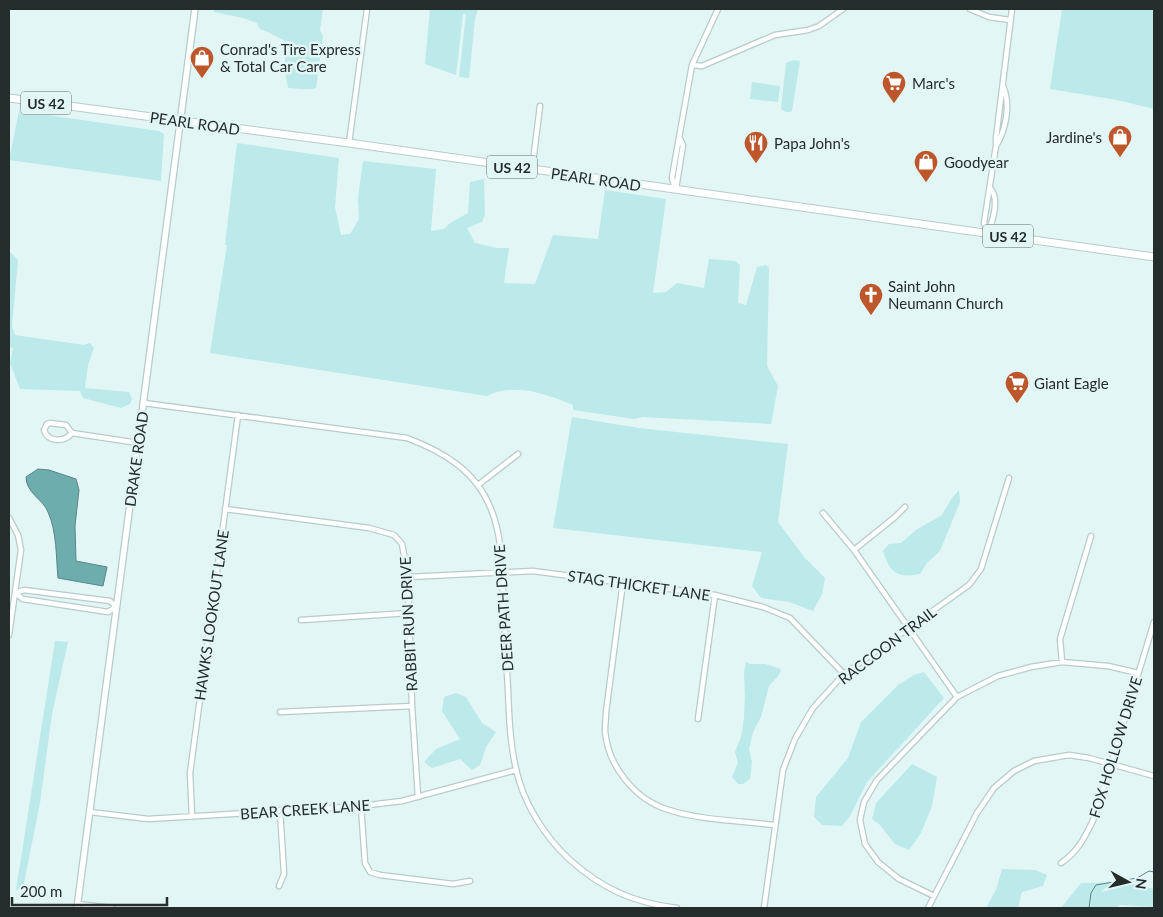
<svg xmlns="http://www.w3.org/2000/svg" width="1163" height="917" font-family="Lato,sans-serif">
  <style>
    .green { fill: #bce9e9 }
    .water { fill: #6eadae; stroke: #588687 }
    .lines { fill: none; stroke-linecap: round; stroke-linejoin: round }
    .stream { stroke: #588687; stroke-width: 1 }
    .minor-casing { stroke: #b8cbcb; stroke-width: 7 }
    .tertiary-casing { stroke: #b8cbcb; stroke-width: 8 }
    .primary-casing { stroke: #b8cbcb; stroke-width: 9 }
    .minor { stroke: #fff; stroke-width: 4.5 }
    .tertiary { stroke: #fff; stroke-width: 5.5 }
    .primary { stroke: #fff; stroke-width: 7 }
    .labels { text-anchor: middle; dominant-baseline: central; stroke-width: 5; stroke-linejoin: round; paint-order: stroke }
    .shield { fill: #e2f6f6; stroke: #5e6969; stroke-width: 1 }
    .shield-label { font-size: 14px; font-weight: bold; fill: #252c2c }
    .poi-label { font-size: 15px; fill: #252c2c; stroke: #e2f6f6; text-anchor: start }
    .street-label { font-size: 15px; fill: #252c2c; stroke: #e2f6f6 }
  </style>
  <rect width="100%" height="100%" fill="#e2f6f6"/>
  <path class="green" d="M214,9H323L320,30L323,36L316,88C307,91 298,88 288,88L285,72V41L270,33L260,29L257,23L243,18L214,12Z
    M430,9H478L475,19L469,78L459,77L466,14H463L456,75L425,64Z
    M1062,9H1154V109L1117,100L1050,89Z
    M794,60L800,61L792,111C788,113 784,112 781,109L786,63Z
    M752,82L780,86L778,102L750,99Z
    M19,111L159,131L164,134L161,181L9,160Z
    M237,143L339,158L335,207L341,235L350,234L359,219L358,198L363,161L436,169L431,231L444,229L450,223L468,213L470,182L484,179L485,214L482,222L467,228L475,243L497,248H509L504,283L535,284L553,235L598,239L605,190L666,199L653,293L666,292L677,283L704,288L709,259L735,261L740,265L738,303L746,305L757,267L766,265L769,268L767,366L778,386L771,424L643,417L634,419L573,410V405C547,394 514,382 487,396L210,353L227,245H225Z
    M9,251L18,260L12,326L15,335L84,345L90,343L94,348L88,365L85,388L129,392L132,399L130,404L121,408L83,398L80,391L20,389L10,363L13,348L9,347Z
    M572,417L639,428L788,444L778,522L805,558L825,578L822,594L813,611L789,602L761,598L752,586L762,552L553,528Z
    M959,490L960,502L940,551L927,563L920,574C897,578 890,573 883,551L889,544L901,543L916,530L942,515L952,498Z
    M55,641L68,642L52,714L40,803L23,888L16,890Z
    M746,662L750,664H765L781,669L779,675L769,686L761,717L753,732L749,749L752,762L750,779L743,784H738L732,777L738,763L735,752L741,737L744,718L745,696L744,673Z
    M924,672L944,698L867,782L850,816L842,826L822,825L814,817L816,797L848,758L861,722L898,685L914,675Z
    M456,693L466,697L482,723L496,732L486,747L480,765L472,770L460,759L432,768L424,762L436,749L460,739L442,711L444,697Z
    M912,764L937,777L932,806L921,833L909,850L895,844L879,824L872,819L876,803Z
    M1002,869L1035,870L1047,875L1043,886L1022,892L1018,908H986L996,890Z
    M1133,882L1138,886L1154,889V907L1120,905L1116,908H1061L1081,883Z"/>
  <path class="water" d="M38,469L49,470L76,479L79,490L75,526L76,561L107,567L103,586L58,578C56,557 57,532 48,512C43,499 26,493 26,477Z"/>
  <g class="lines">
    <path class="stream" d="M1089,908L1091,893L1096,885L1137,878L1149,871L1154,872"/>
    <defs>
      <path id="minor" d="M970,9L989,17L1010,20
        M692,65L702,66L775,35L808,30L819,26L843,9
        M349,143L367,9
        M996,146C1006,130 1011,104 1003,86
        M532,170L540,106
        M675,189L672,178L674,166L692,65L718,9
        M676,189L683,145L680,139
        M987,233L984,223L996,146V138L1012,9
        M987,233C993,222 1000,198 990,188
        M144,403L407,438C444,452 476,471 491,509C502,536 502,566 503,595C505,626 506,658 508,690C509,716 510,743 516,769C523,802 544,836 569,859C602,889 634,903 677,908
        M72,433C65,442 48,443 44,430L47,424L50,423L66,425L72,433L138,443
        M478,485L518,454
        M225,509L369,528L394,535L402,544L408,577L412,706L418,797
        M823,513L854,550L957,697
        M9,518L18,535L21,550L9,635
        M854,550L895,517L905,507
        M408,577L533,571L715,595L763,607L790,618L844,674
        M623,582L606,712C606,718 605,725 605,731C608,766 635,800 669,810C699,820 742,821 774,825
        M24,590L110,601L116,607L108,612L23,599L15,593Z
        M301,620L409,613
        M1062,662L1060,639L1091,536
        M280,712L412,706
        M698,719L715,595
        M361,806L365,863L370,872L380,875L453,884L470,881
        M90,812L148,819L361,806L402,801L516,770
        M192,816L190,773L238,415
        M1061,863C1079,851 1086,835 1095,816L1154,622
        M279,886L284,874L280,810
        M934,896L899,879L878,862L865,844L860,820L864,802L877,780L957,697L998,676L1031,667L1062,662L1108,666L1138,673
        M78,904L112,908
        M764,908L783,770L795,739L813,708L844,674L969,585L981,569L1009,478
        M928,908L977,813L994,788L1014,771L1034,761L1069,755L1089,758L1154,776"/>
      <path id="tertiary" d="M77,908L195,9"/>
      <path id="primary" d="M9,98L349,143L1154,257"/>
    </defs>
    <use href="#minor" class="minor-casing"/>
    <use href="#tertiary" class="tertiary-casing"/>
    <use href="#primary" class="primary-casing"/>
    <use href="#minor" class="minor"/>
    <use href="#tertiary" class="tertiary"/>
    <use href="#primary" class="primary"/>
  </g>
  <defs>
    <symbol id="shop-pin" viewBox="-11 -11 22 30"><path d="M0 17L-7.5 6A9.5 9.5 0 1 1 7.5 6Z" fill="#bd562a" stroke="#e2f6f6"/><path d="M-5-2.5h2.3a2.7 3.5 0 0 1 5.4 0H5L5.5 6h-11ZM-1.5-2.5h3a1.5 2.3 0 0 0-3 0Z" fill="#fff"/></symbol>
    <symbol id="supermarket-pin" viewBox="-11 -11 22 30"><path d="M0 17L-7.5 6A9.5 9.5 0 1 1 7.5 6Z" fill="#bd562a" stroke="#e2f6f6"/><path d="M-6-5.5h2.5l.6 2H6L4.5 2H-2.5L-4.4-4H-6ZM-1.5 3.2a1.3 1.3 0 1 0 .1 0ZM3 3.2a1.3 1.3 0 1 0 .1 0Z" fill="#fff"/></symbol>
    <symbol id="restaurant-pin" viewBox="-11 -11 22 30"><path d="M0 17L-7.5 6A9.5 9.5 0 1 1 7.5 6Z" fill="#bd562a" stroke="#e2f6f6"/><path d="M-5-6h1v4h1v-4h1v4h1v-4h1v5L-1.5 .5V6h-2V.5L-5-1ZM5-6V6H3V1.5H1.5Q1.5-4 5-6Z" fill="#fff"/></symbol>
    <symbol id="church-pin" viewBox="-11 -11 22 30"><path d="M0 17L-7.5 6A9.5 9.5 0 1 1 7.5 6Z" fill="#bd562a" stroke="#e2f6f6"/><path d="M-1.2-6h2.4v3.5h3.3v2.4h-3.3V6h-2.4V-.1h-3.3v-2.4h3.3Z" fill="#fff"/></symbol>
  </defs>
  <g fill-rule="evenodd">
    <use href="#shop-pin" x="188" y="44" width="28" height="38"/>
    <use href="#supermarket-pin" x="880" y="69" width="28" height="38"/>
    <use href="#shop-pin" x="1106" y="123" width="28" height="38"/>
    <use href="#restaurant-pin" x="742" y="129" width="28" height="38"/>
    <use href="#shop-pin" x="912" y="148" width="28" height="38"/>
    <use href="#church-pin" x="857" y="281" width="28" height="38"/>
    <use href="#supermarket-pin" x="1003" y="369" width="28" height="38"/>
  </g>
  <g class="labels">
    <g class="shield">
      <rect x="21" y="91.5" width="50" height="23" rx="4"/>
      <rect x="487" y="155.5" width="50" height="23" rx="4"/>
      <rect x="983" y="224.5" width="50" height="23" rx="4"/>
    </g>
    <g class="shield-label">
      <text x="46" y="103">US 42</text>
      <text x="512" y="167">US 42</text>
      <text x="1008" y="236">US 42</text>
    </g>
    <g class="poi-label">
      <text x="220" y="49">Conrad's Tire Express<tspan x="220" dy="17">&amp; Total Car Care</tspan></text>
      <text x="912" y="83">Marc's</text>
      <text x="1102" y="137" text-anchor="end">Jardine's</text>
      <text x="774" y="143">Papa John's</text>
      <text x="944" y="162">Goodyear</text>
      <text x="888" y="286">Saint John<tspan x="888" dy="17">Neumann Church</tspan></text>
      <text x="1034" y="383">Giant Eagle</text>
    </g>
    <g class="street-label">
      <text transform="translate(195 123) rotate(8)">PEARL ROAD</text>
      <text transform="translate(596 179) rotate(8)">PEARL ROAD</text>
      <text transform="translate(136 459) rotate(-82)">DRAKE ROAD</text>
      <text transform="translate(639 585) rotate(8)">STAG THICKET LANE</text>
      <text transform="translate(503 608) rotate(-94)">DEER PATH DRIVE</text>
      <text transform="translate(211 615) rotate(-82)">HAWKS LOOKOUT LANE</text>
      <text transform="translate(408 624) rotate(-93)">RABBIT RUN DRIVE</text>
      <text transform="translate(887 645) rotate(-37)">RACCOON TRAIL</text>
      <text transform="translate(1115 747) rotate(-73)">FOX HOLLOW DRIVE</text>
      <text transform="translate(305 809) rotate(-4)">BEAR CREEK LANE</text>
    </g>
  </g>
  <rect width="1163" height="917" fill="none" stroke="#252c2c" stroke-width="20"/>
  <g transform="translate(1128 882) rotate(98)" stroke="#e2f6f6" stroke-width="4" paint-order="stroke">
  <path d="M0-4L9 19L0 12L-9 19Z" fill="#252c2c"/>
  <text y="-8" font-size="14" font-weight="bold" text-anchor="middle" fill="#252c2c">N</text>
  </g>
  <path d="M12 897v8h155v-8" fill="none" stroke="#252c2c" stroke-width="2.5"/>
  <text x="20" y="897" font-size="15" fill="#252c2c" stroke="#e2f6f6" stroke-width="4" paint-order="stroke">200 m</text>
</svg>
